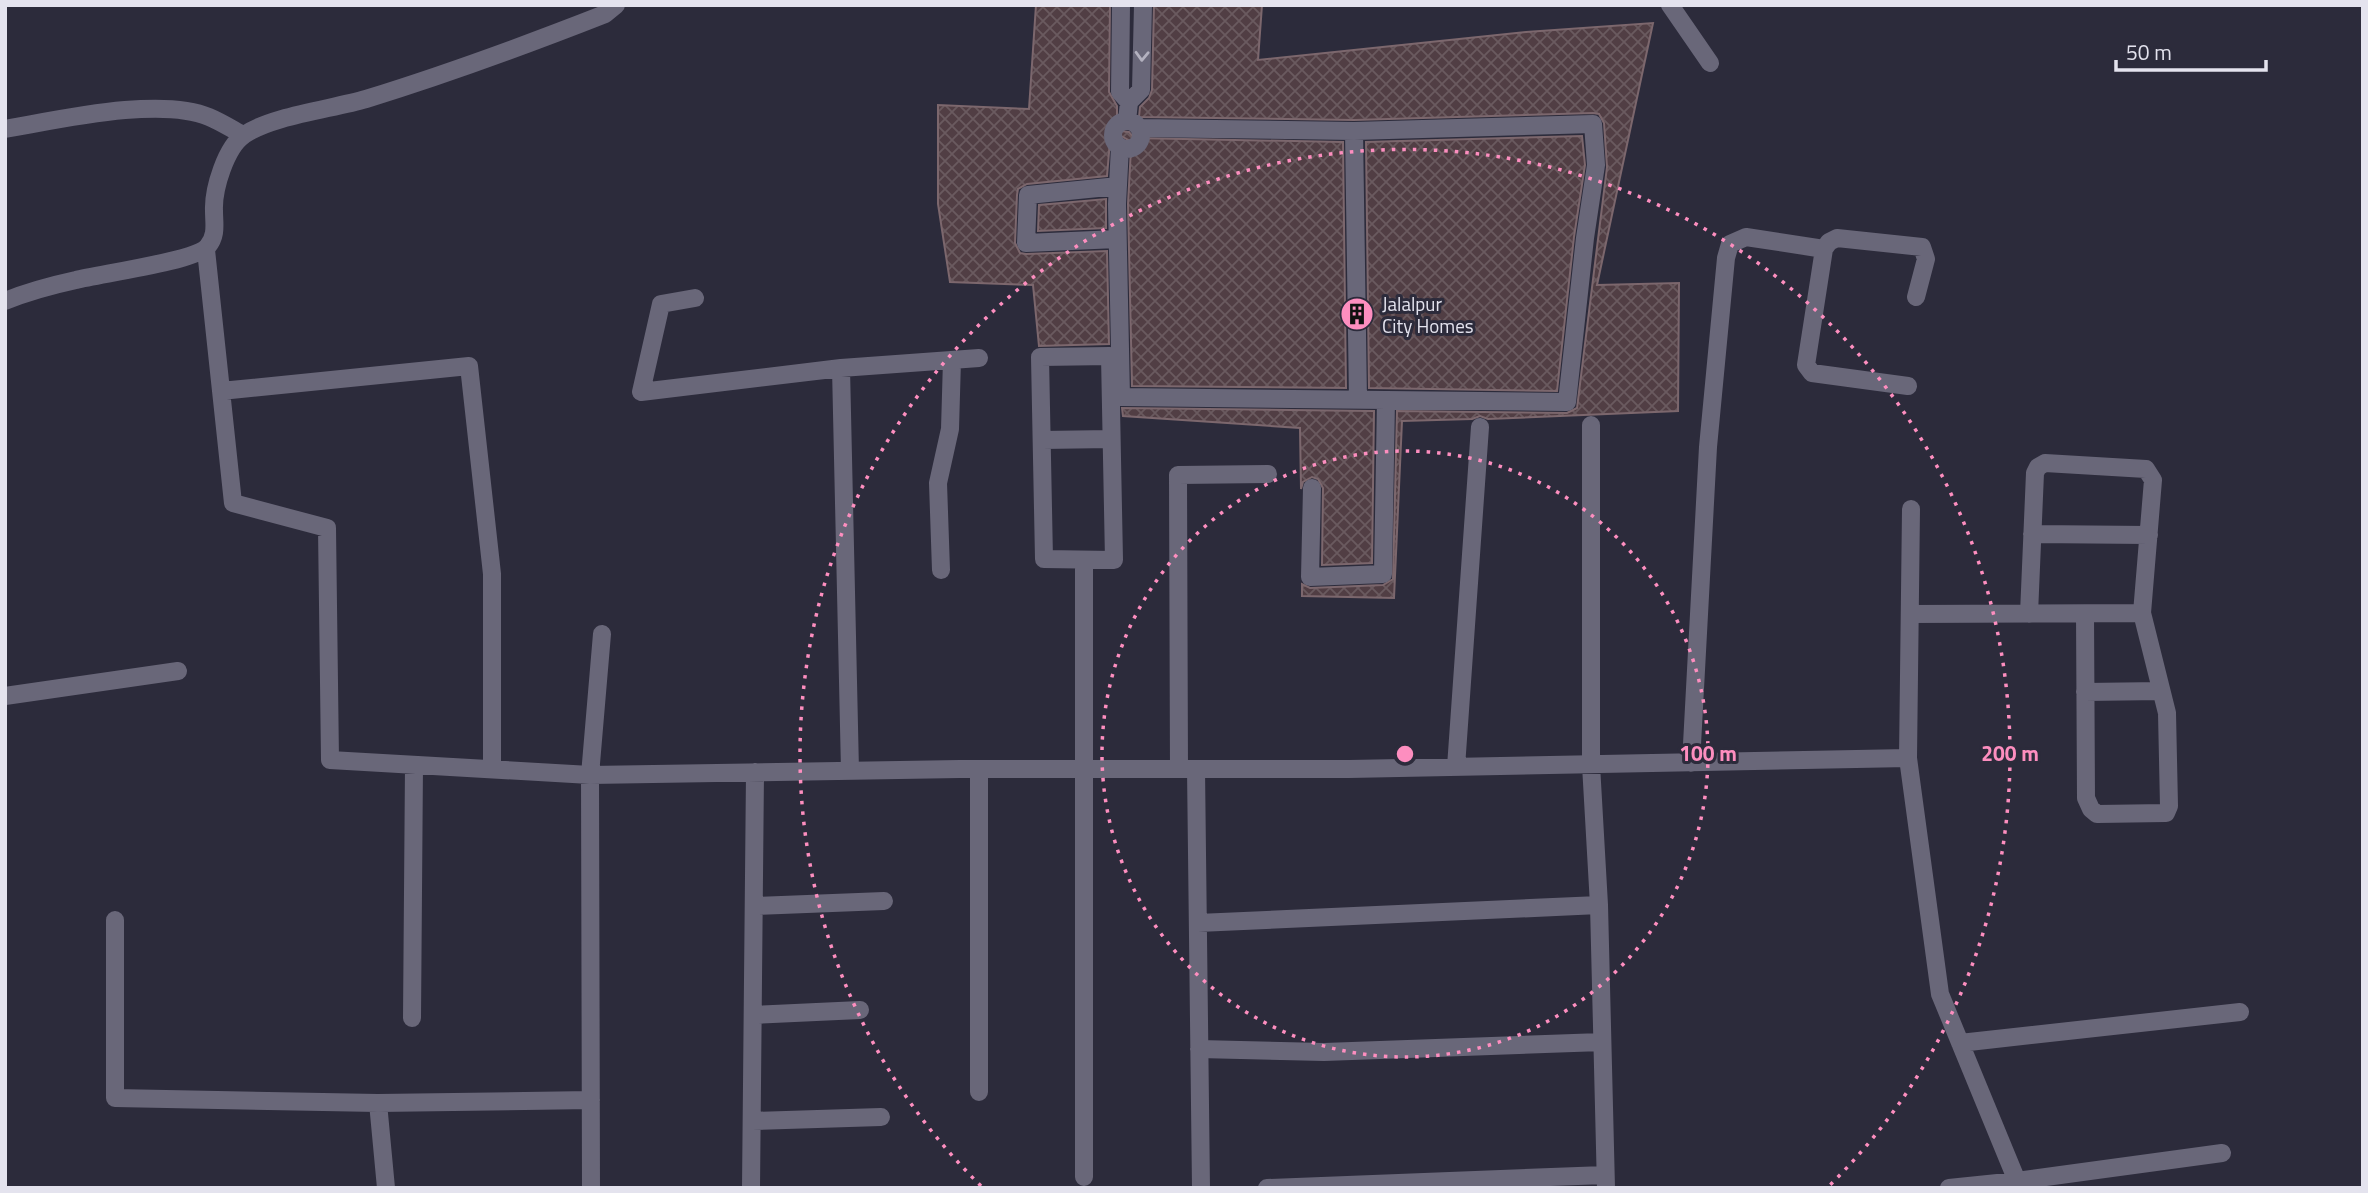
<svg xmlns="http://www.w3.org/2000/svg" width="2368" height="1193" font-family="'Titillium Web',sans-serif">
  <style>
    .building { fill: url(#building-cross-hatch); stroke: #7c676d; stroke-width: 2 }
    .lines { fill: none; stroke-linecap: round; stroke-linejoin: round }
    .street { stroke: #696779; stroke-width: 18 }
    .oneway { stroke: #b3b1bf }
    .ring { fill: none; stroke: #fd8ebf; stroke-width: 3.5; stroke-dasharray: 3.5 7 }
    .labels { text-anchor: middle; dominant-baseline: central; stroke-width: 6; stroke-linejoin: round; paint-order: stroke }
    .poi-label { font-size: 19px; fill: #e4e3ee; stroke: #2c2b3b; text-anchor: start }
    .centre { fill: #fd8ebf; stroke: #2c2b3b; stroke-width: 3.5 }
    .ring-label { font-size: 21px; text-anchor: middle; font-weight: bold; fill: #fd8ebf; stroke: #2c2b3b; stroke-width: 6; stroke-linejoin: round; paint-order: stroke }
  </style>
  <defs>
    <pattern id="building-cross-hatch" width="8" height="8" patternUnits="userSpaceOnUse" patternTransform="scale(1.75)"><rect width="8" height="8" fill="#513e44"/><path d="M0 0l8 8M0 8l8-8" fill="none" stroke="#6a5a5f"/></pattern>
  </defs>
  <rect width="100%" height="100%" fill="#2c2b3b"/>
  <path class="building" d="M1036,5H1110L1109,92L1117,106V126L1121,131L1129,132L1134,138L1343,142L1346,388L1132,386L1128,204L1131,148L1130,141L1121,136L1114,137L1110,141L1107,176L1027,184L1018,189L1017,195L1015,243L1020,253L1026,254L1107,251L1109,344L1039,346L1033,285L950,282L938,204V105L1029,109Z
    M1154,5H1262L1258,60L1526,32L1653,23L1597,285L1679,283L1678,411L1488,419L1480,416L1472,419L1402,421L1394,598L1302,596V584L1310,588L1383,585L1393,579L1397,411L1567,413L1577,408L1607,167L1604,123L1599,114L1593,113L1354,120L1139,117L1140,107L1149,98L1152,90Z
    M1582,136L1585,165L1574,237L1557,391L1369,388L1366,142Z
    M1106,199V228L1038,231L1039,205Z
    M1122,408L1374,411L1372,563L1322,565L1323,488L1318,479L1312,477L1303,482L1301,489L1300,428L1123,416Z"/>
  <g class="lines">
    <path class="street" d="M1121,5L1120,92L1129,102
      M1670,5L1710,63
      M1127,121L1129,102L1141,90L1143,5
      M1113 135a14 14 0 1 1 28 0a14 14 0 1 1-28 0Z
      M5,129C58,120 160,96 209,117C221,122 232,129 243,135
      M1354,131L1358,400
      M1120,147L1117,204L1121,397L1567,402L1585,238L1596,165L1593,124L1354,131L1139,128
      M1117,239L1026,243L1028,195L1118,186
      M1824,249L1806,365L1812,373L1908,386
      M206,250L233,503L327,528L330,760L590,775L960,769H1349L1908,758L1940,994L2017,1181L1949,1188
      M695,298L661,304L641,392L841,368L979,358
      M5,301C27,292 53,285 76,280C99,274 197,261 208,246C217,235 214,224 214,211C213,189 226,147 244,135C271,116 332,109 366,99C447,74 526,45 605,14L616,5
      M1110,356L1114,560L1044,559L1040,357Z
      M841,368L850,771
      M221,391L469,366L492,574V769
      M1591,425V765L1599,905L1606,1188
      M1042,440L1111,439
      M1312,488L1310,577L1383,574L1386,400
      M2032,534L2149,535
      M941,570L938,483L950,429L952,360
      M1910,614L2142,613
      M2029,614L2035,473L2038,467L2045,463L2146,469L2153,480L2142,613L2167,713L2169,806L2166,813L2097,814L2091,809L2086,798L2085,614
      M2085,692L2161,691
      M5,696L178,671
      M1908,758L1911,509
      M1691,763L1708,447L1726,258L1730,244L1746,237L1824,249L1829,242L1837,238L1922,247L1926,259L1916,297
      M1456,767L1480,427
      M979,769V1092
      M1179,769L1178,475L1268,474
      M1196,769L1201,1188
      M754,906L884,901
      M115,920V1098L378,1103L591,1100
      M1198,923L1599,905
      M753,1015L860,1010
      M412,1018L414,765
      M1960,1043L2240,1012
      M1199,1049L1324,1052L1602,1042
      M378,1103L386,1188
      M752,1121L881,1117
      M1084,1177V560
      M2017,1181L2222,1153
      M591,1188L590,775L602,634
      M751,1188L755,772
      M1267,1188L1605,1175"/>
  </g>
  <defs><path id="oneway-chevron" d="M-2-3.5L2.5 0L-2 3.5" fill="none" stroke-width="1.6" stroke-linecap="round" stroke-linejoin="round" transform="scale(1.75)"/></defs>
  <use class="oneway" href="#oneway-chevron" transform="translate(1142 56) rotate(92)"/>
  <g class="ring">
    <circle cx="1405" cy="754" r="303"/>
    <path d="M981 1186A605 605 0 1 1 1829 1186"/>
  </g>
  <defs>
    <symbol id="building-disc" viewBox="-11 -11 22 22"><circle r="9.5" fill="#fd8ebf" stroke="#2c2b3b"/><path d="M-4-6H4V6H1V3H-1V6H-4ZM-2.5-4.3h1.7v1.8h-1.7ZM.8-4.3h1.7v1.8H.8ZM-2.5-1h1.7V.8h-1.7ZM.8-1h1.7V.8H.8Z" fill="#111"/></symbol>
  </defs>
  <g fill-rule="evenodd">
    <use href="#building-disc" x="1338" y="295" width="38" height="38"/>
  </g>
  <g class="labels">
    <g class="poi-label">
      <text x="1382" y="303">Jalalpur<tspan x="1382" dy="22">City Homes</tspan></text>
    </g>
  </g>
  <circle cx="1405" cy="754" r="10" class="centre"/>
  <g class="ring-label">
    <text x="1708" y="761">100 m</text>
    <text x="2010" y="761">200 m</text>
  </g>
  <rect width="2368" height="1193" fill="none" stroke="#e4e3ee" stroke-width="14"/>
  <path d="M2116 60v10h150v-10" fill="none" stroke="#e4e3ee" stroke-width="3.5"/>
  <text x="2126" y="60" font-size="21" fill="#e4e3ee" stroke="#2c2b3b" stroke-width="5" paint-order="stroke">50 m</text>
</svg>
